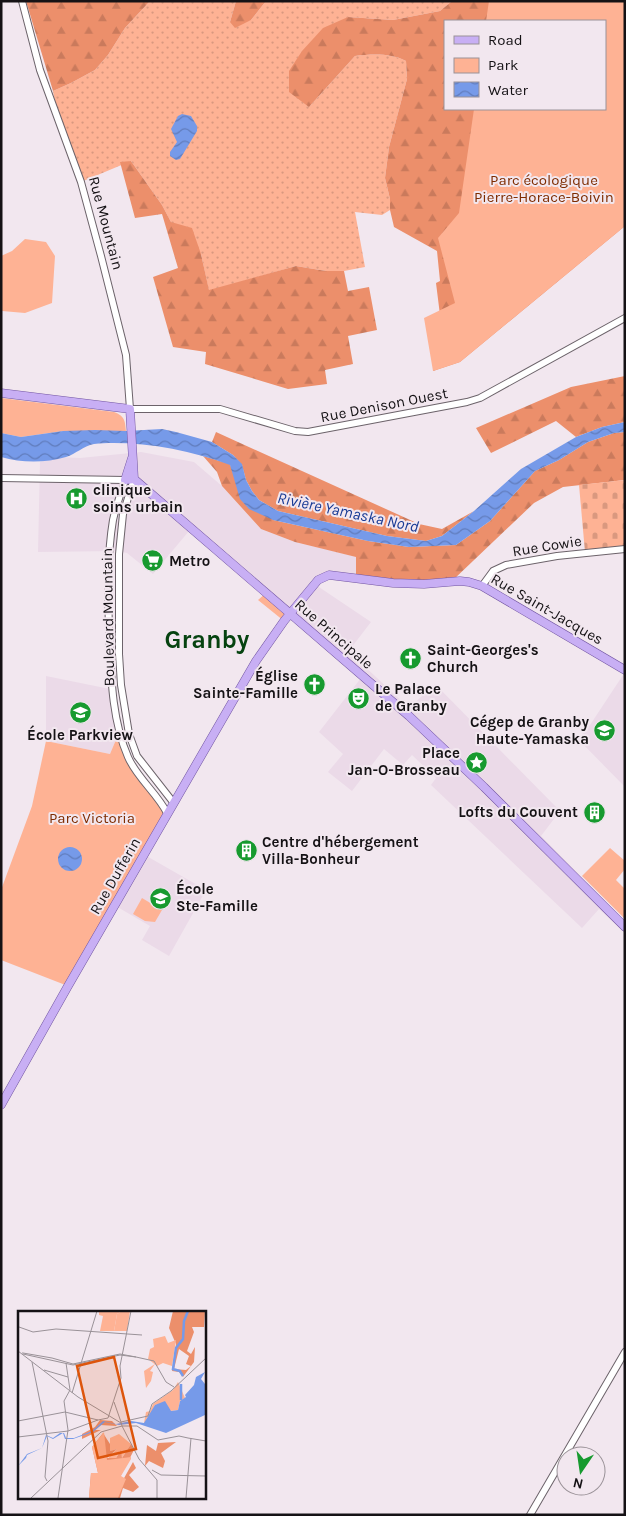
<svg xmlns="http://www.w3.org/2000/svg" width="626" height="1516" font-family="Karla,sans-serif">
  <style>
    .built { fill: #ebdae8 }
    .grass { fill: url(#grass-dots) }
    .forest { fill: url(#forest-firs); fill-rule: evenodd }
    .cemetery { fill: url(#cemetery-stones) }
    .park { fill: #feb294 }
    .water { fill: url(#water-waves) }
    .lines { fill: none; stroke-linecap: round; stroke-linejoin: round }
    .minor-casing { stroke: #6c636a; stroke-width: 8 }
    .major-casing { stroke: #7255a1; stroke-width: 9 }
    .minor { stroke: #fff; stroke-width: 6 }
    .major { stroke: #c8aff4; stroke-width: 8 }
    .labels { text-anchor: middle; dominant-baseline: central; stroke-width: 4; stroke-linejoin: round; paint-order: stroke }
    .park-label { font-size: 15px; fill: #7e2c01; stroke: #f2e7ef }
    .street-label { font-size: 15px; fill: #151215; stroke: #f2e7ef }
    .poi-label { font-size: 15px; font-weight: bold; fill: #151215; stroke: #f2e7ef; text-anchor: start }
    .water-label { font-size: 16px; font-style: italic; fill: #193b95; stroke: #f2e7ef }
    .town-label { font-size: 25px; font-weight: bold; fill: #064310; stroke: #f2e7ef }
    .inset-river { fill: none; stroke: #769ae9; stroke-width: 2.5 }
    .inset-road { fill: none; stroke: #9a9298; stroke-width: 1 }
    .view { fill: #dd550c; fill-opacity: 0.15; stroke: #dd550c; stroke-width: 2.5 }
    .inset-edge { fill: none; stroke: #151215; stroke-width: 2.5 }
  </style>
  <defs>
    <pattern id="grass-dots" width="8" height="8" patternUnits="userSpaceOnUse" patternTransform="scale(1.25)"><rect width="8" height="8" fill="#feb294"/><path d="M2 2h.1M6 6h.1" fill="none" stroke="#d9987f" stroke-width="1.8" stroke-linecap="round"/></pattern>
    <pattern id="forest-firs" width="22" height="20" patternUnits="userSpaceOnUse" patternTransform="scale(1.25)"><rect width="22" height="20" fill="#ec8f6b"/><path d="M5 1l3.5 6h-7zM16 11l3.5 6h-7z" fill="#ca7a5c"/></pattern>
    <pattern id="cemetery-stones" width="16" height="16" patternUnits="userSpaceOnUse" patternTransform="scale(1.25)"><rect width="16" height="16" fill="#feb294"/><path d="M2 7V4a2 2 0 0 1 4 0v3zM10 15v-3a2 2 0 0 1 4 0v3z" fill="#d9987f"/></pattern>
    <pattern id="water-waves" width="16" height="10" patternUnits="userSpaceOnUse" patternTransform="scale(1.25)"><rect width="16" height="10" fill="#769ae9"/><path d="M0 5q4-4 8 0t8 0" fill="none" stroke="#607cbc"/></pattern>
  </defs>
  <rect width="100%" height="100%" fill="#f2e7ef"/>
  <path class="built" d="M141,452L194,462L222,486L261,529L295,542L357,557L356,577L330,572L319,575L310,581L371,622L348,652L360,662L409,708L435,684L560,811L541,836L625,921V933L599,909L582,928L431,785L436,778L412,755L403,765L384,749L352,791L328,772L343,754L319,732L361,678L189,531L153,574L127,553L117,551L38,552L40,462L57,457L80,458Z
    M625,672V787L578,739L590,725Z
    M46,676L110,689L118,735L110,754L46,741Z
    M143,854L206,890L169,956L142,940L150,926L114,905Z"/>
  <path class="grass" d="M150,1H236L230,22L251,20L266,1H452L440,11L393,20L348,17L309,107L355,56C373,54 390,53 406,61L407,79L389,147L385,178L390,199V210L382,215L355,212L365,267L344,271H326L296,266L209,291L201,254L171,222L162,205L131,161L81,182L59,124L53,91L71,83L95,70L108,55L125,28Z"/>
  <path class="forest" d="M26,1H150L125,28L108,55L95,70L71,83L53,91Z
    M236,1H266L251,20L235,28L230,22Z
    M452,1H625V226L460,362L433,371L440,315L436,283L440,281L437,251L394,227L390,210V199L385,178L389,147L407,79L406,61C390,53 373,54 355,56L309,107L289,92V71L302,51L323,28L348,17L393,20L440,11ZM445,21H605V109H445Z
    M131,161L162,205L171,222L192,228L201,254L209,290L296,266L326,271H344L348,291L369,287L377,330L348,336L353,364L325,370L327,384L288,389L205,364L206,352L173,347L153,277L178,268L162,214L135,218L120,162Z
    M625,376V422L602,427L576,437L556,421L491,453L476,428L571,387Z
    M216,432L419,524L442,529L474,511L442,536L426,541L387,536L278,511L259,500L252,491L246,480L242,465L233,455L212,442Z
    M625,432V480L563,487L534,503L452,581L424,584L356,577V557L295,542L261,529L222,486L217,472L203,456L230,464L235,478L273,520L368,541L409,547L456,545L490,521L535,471L559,460L588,442L614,433Z"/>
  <path class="cemetery" d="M625,480V548L585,552L579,485Z"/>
  <path class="park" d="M489,1H625V226L460,362L433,371L424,318L455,303L438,238L459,213L474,109H605V21H486Z
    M25,239L46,242L55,256L52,303L25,313L2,311L1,256L12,251Z
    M1,398L114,412C125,416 125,421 126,431H63L21,437L1,433Z
    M266,593L290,614L284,621L258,600Z
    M118,735L128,761L166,812L68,986L1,960V890L32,806L46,741L110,754Z
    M610,848L625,861V869L616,880L625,889V919L582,876Z
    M142,898L162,910L155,922L145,921L133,914Z"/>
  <path class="water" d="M182,114L191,116L197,126V131L180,159L176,160L170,156V152L177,142L171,129L178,116Z
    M625,422V432L614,433L588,442L559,460L535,471L490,521L456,545L409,547L368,541L273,520L249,509L240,499L230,465C193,451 152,443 113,443C107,443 100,443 94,444C83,446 76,454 66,457C45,463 22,463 1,457V433L21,437L63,431L95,430L126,431L162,429L176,432L212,442L233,455L242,464L246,480L252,491L259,500L278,511L387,536L426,541L442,536L474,511L521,469L576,437L602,427Z
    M58 859a12 12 0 1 1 24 0a12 12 0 1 1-24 0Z"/>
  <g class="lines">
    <defs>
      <path id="minor" d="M22,1L40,70L81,182L101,256L126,355L130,409H220L295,431L308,432L467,402L480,398L625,318
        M1,478L125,480C121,493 116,506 113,520C107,556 108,594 109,630C111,672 111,718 128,757C137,778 157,793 167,813
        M134,479L123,514L119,554V654L121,685L129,734L137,756L173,802
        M482,586L493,571L506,565L557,556L625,549
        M530,1515L625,1352"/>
      <path id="major" d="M1,393L130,409L134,479
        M132,458L125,480L134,479L409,716L484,787L625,927
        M1,1105L68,986L256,661L284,621L318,580L329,575L393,583L424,584L460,581L469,582L482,586L625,670"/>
    </defs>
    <use href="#minor" class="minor-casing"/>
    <use href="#major" class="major-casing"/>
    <use href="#minor" class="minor"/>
    <use href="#major" class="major"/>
  </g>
  <defs>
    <symbol id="hospital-disc" viewBox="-11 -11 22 22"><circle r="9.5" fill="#179a2f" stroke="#f2e7ef"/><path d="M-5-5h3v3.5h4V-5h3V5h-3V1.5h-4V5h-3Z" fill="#fff"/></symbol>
    <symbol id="supermarket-disc" viewBox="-11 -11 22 22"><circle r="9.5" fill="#179a2f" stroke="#f2e7ef"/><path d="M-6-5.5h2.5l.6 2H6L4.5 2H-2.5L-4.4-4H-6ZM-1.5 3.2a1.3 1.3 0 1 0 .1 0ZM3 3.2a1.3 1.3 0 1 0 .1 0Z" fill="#fff"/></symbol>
    <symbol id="church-disc" viewBox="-11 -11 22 22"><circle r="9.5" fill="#179a2f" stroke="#f2e7ef"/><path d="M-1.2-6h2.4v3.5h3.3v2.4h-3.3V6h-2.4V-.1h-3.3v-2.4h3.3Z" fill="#fff"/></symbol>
    <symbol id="theatre-disc" viewBox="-11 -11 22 22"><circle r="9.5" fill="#179a2f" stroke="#f2e7ef"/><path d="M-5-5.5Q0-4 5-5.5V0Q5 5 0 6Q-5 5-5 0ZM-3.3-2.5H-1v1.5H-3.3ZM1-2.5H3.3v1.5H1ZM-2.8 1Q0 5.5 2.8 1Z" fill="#fff"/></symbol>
    <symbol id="school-disc" viewBox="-11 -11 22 22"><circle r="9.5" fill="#179a2f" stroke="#f2e7ef"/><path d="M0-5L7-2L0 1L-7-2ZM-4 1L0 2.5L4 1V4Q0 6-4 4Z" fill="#fff"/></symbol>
    <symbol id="university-disc" viewBox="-11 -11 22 22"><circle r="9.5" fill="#179a2f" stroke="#f2e7ef"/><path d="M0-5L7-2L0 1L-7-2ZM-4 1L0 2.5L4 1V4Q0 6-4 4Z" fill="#fff"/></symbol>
    <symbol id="sight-disc" viewBox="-11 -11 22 22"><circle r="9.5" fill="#179a2f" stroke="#f2e7ef"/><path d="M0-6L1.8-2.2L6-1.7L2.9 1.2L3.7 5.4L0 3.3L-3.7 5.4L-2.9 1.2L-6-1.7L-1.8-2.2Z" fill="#fff"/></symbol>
    <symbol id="building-disc" viewBox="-11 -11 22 22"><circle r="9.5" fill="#179a2f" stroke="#f2e7ef"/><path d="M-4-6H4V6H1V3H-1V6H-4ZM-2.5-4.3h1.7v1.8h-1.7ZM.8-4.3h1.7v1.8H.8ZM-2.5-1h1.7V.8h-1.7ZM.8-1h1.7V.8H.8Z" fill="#fff"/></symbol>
  </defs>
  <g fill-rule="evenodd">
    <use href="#hospital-disc" x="64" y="486" width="25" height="25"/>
    <use href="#supermarket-disc" x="140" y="548" width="25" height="25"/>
    <use href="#church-disc" x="398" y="646" width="25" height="25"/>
    <use href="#church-disc" x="302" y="672" width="25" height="25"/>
    <use href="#theatre-disc" x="346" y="686" width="25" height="25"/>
    <use href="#school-disc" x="68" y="700" width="25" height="25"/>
    <use href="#university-disc" x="592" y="718" width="25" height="25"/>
    <use href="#sight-disc" x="464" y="750" width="25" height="25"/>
    <use href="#building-disc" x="582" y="800" width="25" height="25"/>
    <use href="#building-disc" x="234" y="838" width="25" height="25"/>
    <use href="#school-disc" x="148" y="886" width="25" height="25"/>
  </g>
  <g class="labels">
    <g class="park-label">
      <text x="544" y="180">Parc écologique<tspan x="544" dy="17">Pierre-Horace-Boivin</tspan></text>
      <text x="92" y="818">Parc Victoria</text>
    </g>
    <g class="street-label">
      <text transform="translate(106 223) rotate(75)">Rue Mountain</text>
      <text transform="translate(384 405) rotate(-11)">Rue Denison Ouest</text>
      <text transform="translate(547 546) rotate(-9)">Rue Cowie</text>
      <text transform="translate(547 609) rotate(30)">Rue Saint-Jacques</text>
      <text transform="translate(108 617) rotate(-91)">Boulevard Mountain</text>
      <text transform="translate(334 634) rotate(41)">Rue Principale</text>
      <text transform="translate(115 876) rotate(-60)">Rue Dufferin</text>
    </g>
    <g class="poi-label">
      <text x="93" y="490">clinique<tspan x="93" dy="17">soins urbain</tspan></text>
      <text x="169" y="561">Metro</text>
      <text x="427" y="650">Saint-Georges's<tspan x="427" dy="17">Church</tspan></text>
      <text x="298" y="676" text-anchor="end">Église<tspan x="298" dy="17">Sainte-Famille</tspan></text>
      <text x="375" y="689">Le Palace<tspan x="375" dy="17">de Granby</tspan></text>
      <text x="589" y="722" text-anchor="end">Cégep de Granby<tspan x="589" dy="17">Haute-Yamaska</tspan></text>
      <text x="80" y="735" text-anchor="middle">École Parkview</text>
      <text x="460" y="753" text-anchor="end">Place<tspan x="460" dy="17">Jan-O-Brosseau</tspan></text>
      <text x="578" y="812" text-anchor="end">Lofts du Couvent</text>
      <text x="262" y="842">Centre d'hébergement<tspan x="262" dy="17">Villa-Bonheur</tspan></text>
      <text x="176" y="889">École<tspan x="176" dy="17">Ste-Famille</tspan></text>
    </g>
    <g class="water-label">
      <text transform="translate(348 512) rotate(12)">Rivière Yamaska Nord</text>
    </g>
    <g class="town-label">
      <text x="207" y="639">Granby</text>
    </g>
  </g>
  <g transform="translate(18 1311)">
    <rect width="188" height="188" fill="#f2e7ef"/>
    <path d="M101,123L113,133L104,147L102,140L98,147L89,148L99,138L92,140V127Z" fill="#feb294"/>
    <path d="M155,0H187L186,16H174L176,21L169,40L173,43L177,36L176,51L165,66L161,61L154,60L158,33L151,17ZM161,38L171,45L168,53L173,55L168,59L156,58ZM82,109L94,110L99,115L82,114L83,112L76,119H83L64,128V123L77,116ZM85,122L92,133V140L99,138L89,147H98L103,139L104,147L113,133L116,139L101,168L105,169L115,151L118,157L111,164L121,176L115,181L105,177L102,187H71L73,162H80L74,136ZM158,131L143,142L147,150L145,157L131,150L127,155L129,134L138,140L140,132Z" fill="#ec8f6b" fill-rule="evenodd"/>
    <path d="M104,0H112L109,20H96L99,3Z" fill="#feb294"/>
    <path d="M81,0H104L99,3L96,20H82L85,5L81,4ZM147,25L150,32L158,29L154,55L145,52L139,55L130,48L132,38L136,36L135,28ZM137,53L132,60L135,61L133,70L128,77L126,60ZM160,71L167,87L162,90L160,99L152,100L147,92L137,94L133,103L129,107L127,112H126L128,101L132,100L135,93L155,79ZM86,121L89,149L113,146V148L103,165L108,168L100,187H71L73,162H80L74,136Z" fill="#feb294"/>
    <path d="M187,61L183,68L187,73V104L148,122L118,112L101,114L87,111L75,121L55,128H47L45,122L35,128L29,125L24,137L9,144L8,147L0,155L9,143L24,137L28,124L35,127L42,122H46L48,127H56L74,120L85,110L98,113L113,110L126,112L137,94L147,90L153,100L160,99L162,90L168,86L167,84L176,74L178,66Z" fill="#769ae9"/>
    <path class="inset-river" d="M165,65L162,60L155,58L158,37L165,28L166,10L170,0M163,89V73"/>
    <path class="inset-road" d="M1,16L15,21L38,18L124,24M0,40L60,86L103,112M4,42H5L34,47L55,53L102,43L118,46L102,44L55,54L5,43M118,46L136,50L148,71L156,76M14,51L30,130L27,166L29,170M26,59L50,66M54,82L79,0M96,91L103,111L130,105L134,93L153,80L188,47M0,110L47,101L80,109L90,107L103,67L102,55L113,0M103,111L104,115H119L140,129L161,125L170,127M0,126L50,120L80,109M170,127L188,130M134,159L143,164L188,165M13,187L83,121L104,115L121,148L139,169V187M40,187L50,119L46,90L52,79L48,52M168,187L173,127"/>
    <path class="view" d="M96,46L118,138L80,147L59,55Z"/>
    <rect width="188" height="188" class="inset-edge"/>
  </g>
  <rect width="626" height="1516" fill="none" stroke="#151215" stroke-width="5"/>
  <rect x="444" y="20" width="162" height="90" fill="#f2e7ef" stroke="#9a9298"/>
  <rect x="454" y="36" width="25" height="8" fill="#c8aff4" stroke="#9a9298"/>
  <text x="488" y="45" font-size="15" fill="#151215">Road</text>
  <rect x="454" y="58" width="25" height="15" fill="#feb294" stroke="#9a9298"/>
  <text x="488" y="70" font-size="15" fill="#151215">Park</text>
  <rect x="454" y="82" width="25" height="15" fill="url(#water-waves)" stroke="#9a9298"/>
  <text x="488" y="95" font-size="15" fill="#151215">Water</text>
  <g transform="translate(581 1471) rotate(193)"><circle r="24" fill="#f2e7ef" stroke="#9a9298"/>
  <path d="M0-4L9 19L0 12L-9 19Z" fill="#179a2f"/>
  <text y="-8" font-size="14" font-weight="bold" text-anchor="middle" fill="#151215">N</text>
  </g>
</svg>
